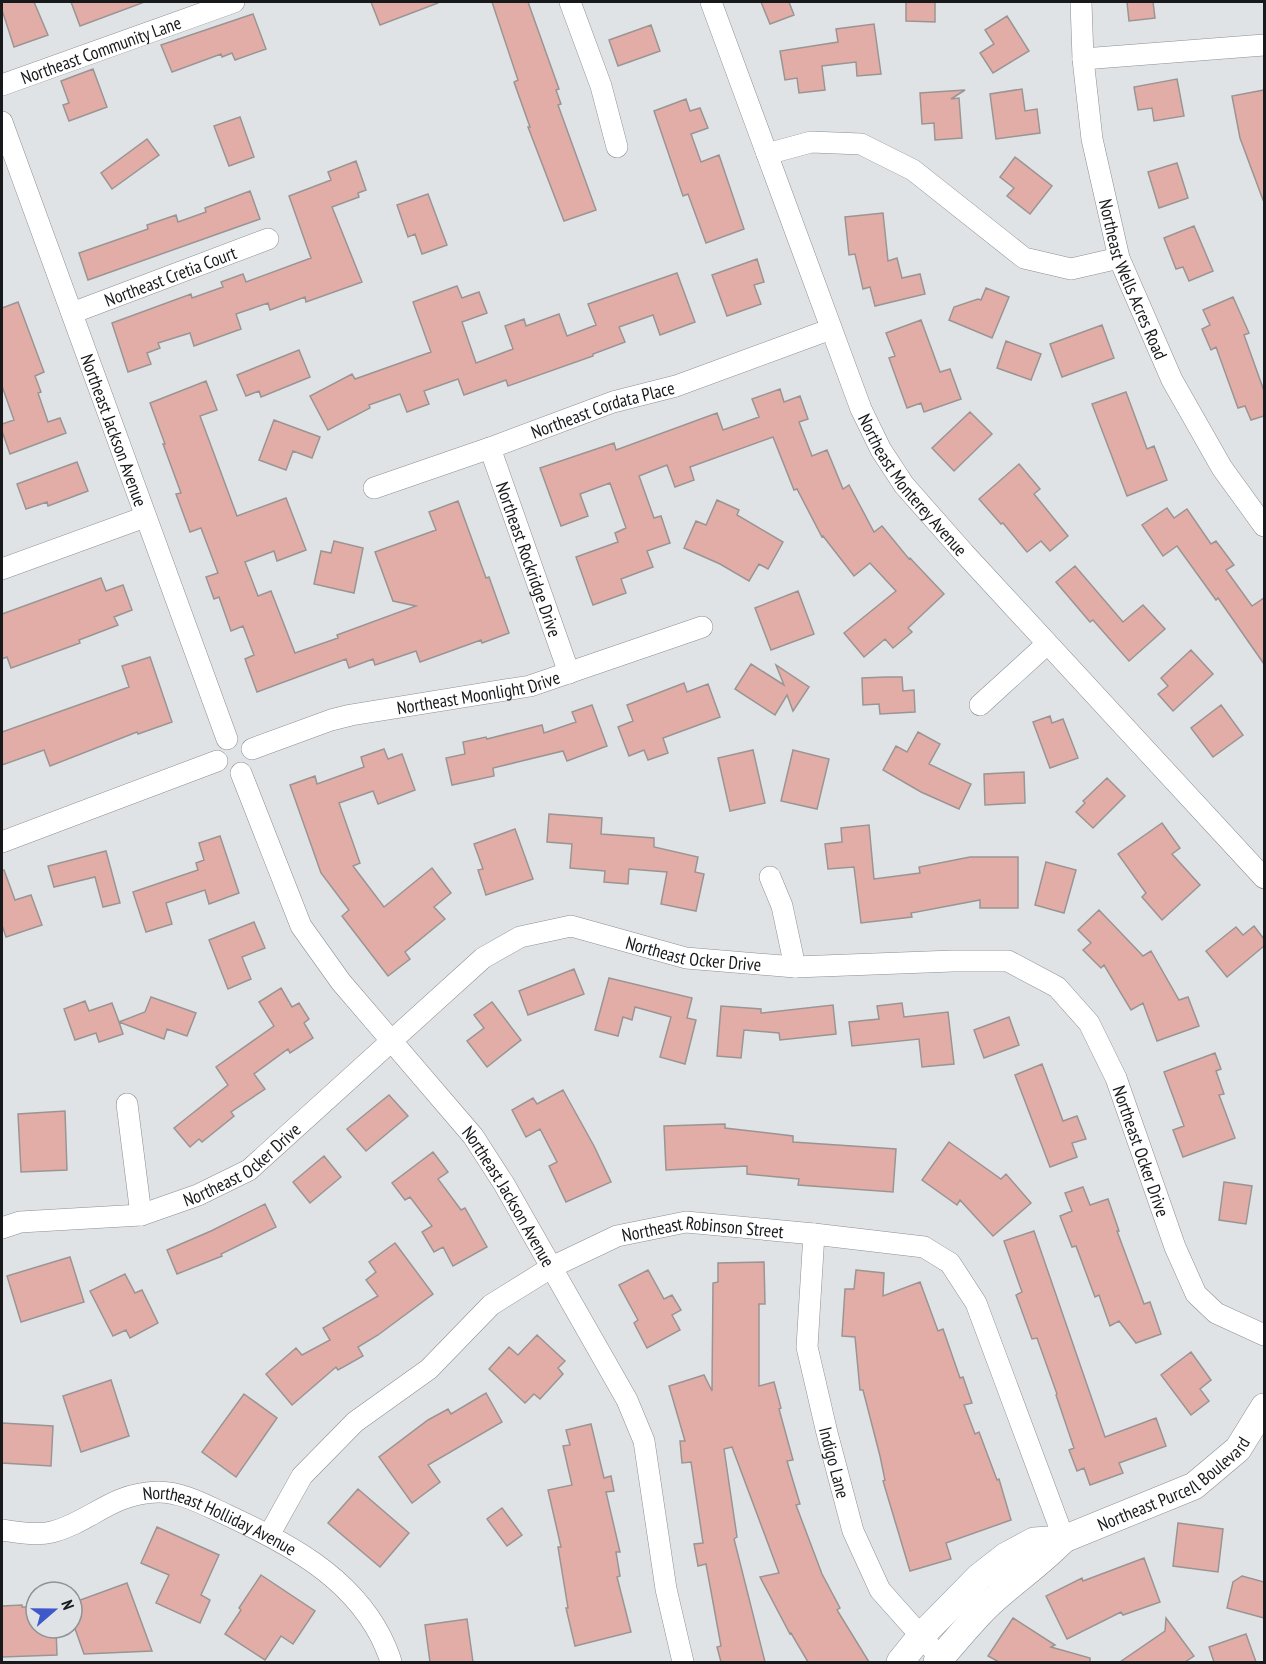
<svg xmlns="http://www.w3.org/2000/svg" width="1266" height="1664" font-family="'PT Sans Narrow',sans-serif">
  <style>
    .building { fill: #e3ada7; stroke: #9a9594; stroke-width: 1.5 }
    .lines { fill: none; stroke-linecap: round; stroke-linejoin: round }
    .minor-casing { stroke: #8c8f92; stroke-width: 22 }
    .tertiary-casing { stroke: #8c8f92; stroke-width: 28 }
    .minor { stroke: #fff; stroke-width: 21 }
    .tertiary { stroke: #fff; stroke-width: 27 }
    .labels { text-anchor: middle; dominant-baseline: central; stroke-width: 5; stroke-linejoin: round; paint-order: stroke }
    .street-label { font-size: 18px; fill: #18191b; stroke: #e0e3e6 }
  </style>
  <rect width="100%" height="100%" fill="#e0e3e6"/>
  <path class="building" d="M2,2H34L48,35L14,47L2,10Z
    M71,2H141L142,3L80,26Z
    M371,2H438V3L380,25Z
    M492,2H528L559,89L556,90L561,104L558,105L596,210L564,221L528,127H530L514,82L518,80Z
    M761,2H789L794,15L770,24Z
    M906,2H935V22L906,21Z
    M1127,2H1153L1155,18L1129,21Z
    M253,14L266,49L235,60L232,53L222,57L221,54L172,72L161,45Z
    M1007,16L1029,51L993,73L980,53L994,44L985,30Z
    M874,24L881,74L857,76L856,62L822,66L825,90L799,93L797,78L785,80L780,51L838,42L836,29Z
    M651,25L660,51L618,66L609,40Z
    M93,69L107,107L69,121L63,105L69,103L61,81Z
    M1177,79L1184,116L1154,121L1152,108L1138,110L1134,87Z
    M1022,89L1025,111L1037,109L1040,133L996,139L990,94Z
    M965,90L951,99L959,98L962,138L935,140L934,123L922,124L920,93Z
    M1264,90V200H1263L1240,138L1232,96Z
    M686,99L690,111L700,108L708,128L691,134L701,162L719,155L744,229L706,243L688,194L683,196L654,111Z
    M240,117L254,157L229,166L214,126Z
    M147,139L159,155L112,189L101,173Z
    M1015,157L1052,186L1030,214L1007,196L1014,188L1000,177Z
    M356,161L366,190L358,193L359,197L332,207L362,282L306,302L305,297L270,310L268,303L236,314L241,329L194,346L190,333L158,343L160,348L147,353L151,364L128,372L112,323L191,294L192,298L223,287L221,282L243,274L246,282L311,258L289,196L331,180L328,172Z
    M1177,163L1188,198L1159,208L1148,172Z
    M250,191L260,219L88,280L79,253L148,229L147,225L176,215L178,222L206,212L205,208Z
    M428,194L447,245L422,254L415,234L408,237L397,205Z
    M883,213L888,261L897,258L902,278L920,274L925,294L875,306L870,287L863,289L855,254L849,255L845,217Z
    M1194,226L1213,271L1189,281L1183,267L1176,269L1164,238Z
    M757,259L764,282L754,285L761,304L727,316L712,275Z
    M677,273L695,322L660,335L653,315L619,327L625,342L593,354V356L508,386L506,380L464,395L458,379L424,391L429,404L407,412L400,394L369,405L370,408L328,430L310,396L352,374L355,379L431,352L413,302L457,286L462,298L479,292L487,313L462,322L476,363L513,349L505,326L524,319L526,326L559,314L567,336L596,325L588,304Z
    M986,288L1009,297L992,338L949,320L954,307L978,299L981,300Z
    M1233,297L1249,333L1244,335L1264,391V416L1251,420L1245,406L1238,408L1216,347L1211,350L1202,329L1210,325L1203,310Z
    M18,302L44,372L35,376L41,392L38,393L48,422L60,418L66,433L10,454L2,431V424L14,420L2,386V308Z
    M921,320L940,372L950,369L961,399L924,412L921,403L907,408L889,358L895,356L886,333Z
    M1102,325L1114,358L1062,377L1050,344Z
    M1006,341L1041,354L1031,380L997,368Z
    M299,350L310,377L261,397L259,391L246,396L237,375Z
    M206,381L217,410L200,416L237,516L286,498L306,550L277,561L274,551L245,562L258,596L271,591L295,653L338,638L337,635L416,606L393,601L375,552L436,530L429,512L458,501L486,578L489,577L509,633L482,643L481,640L420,662L416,651L375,665L373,659L349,668L346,659L257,692L245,659L254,655L243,626L231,631L219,597L214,599L206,577L218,573L201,528L190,532L176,494L181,493L163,444H165L150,403Z
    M780,389L784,402L800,396L808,419L799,422L812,456L827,450L843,489L849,485L874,532L882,526L909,559L910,558L944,594L908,628L912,632L893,648L885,639L864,657L844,633L896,591L870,563L854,576L823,536L822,537L797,489L794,490L773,437L690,467L694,480L675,487L667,465L639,476L654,518L661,516L670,543L647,551L653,567L621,579L626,593L593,605L576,557L618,542L615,533L626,528L610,483L580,494L588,516L561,526L540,468L614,443L616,450L717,413L723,430L759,417L752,399Z
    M1126,392L1147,449L1154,446L1167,480L1127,496L1092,404Z
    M970,412L992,434L954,471L932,448Z
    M274,420L320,437L312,458L293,451L286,470L259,460Z
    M77,462L88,491L48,506L47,502L26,509L17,484Z
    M1019,464L1040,489L1034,494L1068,536L1050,551L1041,541L1027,552L1003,523L1001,524L979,499Z
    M717,500L739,510L737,515L783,542L768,569L759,564L749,581L720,564L684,548L696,521L706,525Z
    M1167,508L1174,518L1187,509L1211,544L1216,541L1234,565L1226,570L1252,606L1264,598V664L1218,598L1216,600L1177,546L1163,556L1142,525Z
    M334,541L363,548L354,593L314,584L321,551L331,553Z
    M1075,566L1123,622L1143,605L1165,629L1129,661L1093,620L1090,622L1056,582Z
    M101,578L106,591L123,585L132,610L114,617L118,625L79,640L80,643L11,668L7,657L2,659V614Z
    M798,591L814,634L771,650L755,608Z
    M1191,650L1213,674L1173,711L1158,694L1168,686L1161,678Z
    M150,657L172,722L138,734L137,732L50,766L44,750L2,765V732L129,687L122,666Z
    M751,664L784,685L776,665L809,687L793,711L787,695L775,715L735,689Z
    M886,677H902L903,691L914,690L915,712L880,714L879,704L863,705L862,678Z
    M684,683L687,692L708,684L720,717L663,738L668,753L648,760L644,750L629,756L618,727L633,721L627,705Z
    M592,705L607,746L567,761L563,751L493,768L494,776L452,785L446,758L465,754L463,742L486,737L487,739L542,725L544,733L576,722L572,712Z
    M1221,705L1243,735L1213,757L1191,728Z
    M1050,716L1052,723L1063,719L1078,758L1050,768L1033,722Z
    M918,732L940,744L929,764L971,784L959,809L921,792L883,770L896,746L907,752Z
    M384,749L388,759L402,754L415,790L378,804L373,791L339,803L360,863L353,866L384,907L432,868L451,893L434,907L445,919L405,952L410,959L388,976L342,916L349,910L321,873L290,785L315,776L317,784L364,767L361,757Z
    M753,750L765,803L730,811L718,758Z
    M793,750L829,759L817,809L781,801Z
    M1024,772L1025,803L985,805L984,774Z
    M1107,778L1125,796L1093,828L1076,812L1085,803L1083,801Z
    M549,814L602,818L601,834L654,838V847L698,857L695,872L704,874L696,911L661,904L667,872L629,869L628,884L604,882L605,871L570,868L572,844L547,842Z
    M1162,823L1180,848L1172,854L1200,885L1162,920L1142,897L1146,893L1118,854Z
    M869,825L874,879L920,873L919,867L970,857H1018V908H980V900L911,913L912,917L861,923L854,867L828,869L825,844L842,842L841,828Z
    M515,829L533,879L486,895L478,870L483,869L474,844Z
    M220,836L239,893L209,904L205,890L166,903L172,924L146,932L133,892L198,870L196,863L204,860L199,843Z
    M106,851L120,903L103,907L95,877L54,887L48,866Z
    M1046,862L1076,870L1064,913L1035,905Z
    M2,870H4L15,900L31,895L42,925L6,937L2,925Z
    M1099,910L1143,956L1151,951L1179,1000L1188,997L1199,1026L1157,1041L1143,1003L1131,1010L1104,965L1101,968L1083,950L1091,943L1078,930Z
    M254,922L265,948L242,957L251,979L228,989L209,940Z
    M1254,926L1264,939V946L1227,977L1206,951L1236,927L1243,935Z
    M574,969L584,994L528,1015L519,991Z
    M609,978L692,998L687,1018L696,1020L685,1064L660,1057L671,1017L635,1007L632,1020L623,1017L618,1036L595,1030Z
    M281,988L292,1007L299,1003L309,1019L304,1023L313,1038L290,1053L288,1049L254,1074L265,1089L231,1112L234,1116L202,1142L199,1139L190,1147L174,1128L228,1085L216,1067L274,1026L259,1002Z
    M151,997L196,1013L187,1036L167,1029L164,1039L119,1022L123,1034L99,1042L96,1033L75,1040L64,1009L85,1001L89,1011L112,1003L119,1022L145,1012Z
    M492,1002L521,1040L487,1067L467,1041L484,1028L474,1015Z
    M902,1003L904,1017L948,1012L954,1064L922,1067L919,1039L852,1046L849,1022L879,1019L877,1006Z
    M833,1005L836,1034L780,1040L779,1033L744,1030L741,1058L717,1056L721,1006L761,1009V1013Z
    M1009,1017L1019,1045L984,1058L974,1030Z
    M1215,1053L1221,1069L1216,1071L1224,1094L1219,1095L1235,1138L1183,1157L1173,1130L1184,1126L1164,1072Z
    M1042,1064L1063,1121L1077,1116L1086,1139L1072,1143L1077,1157L1050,1167L1015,1075Z
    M563,1090L594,1146L611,1182L566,1202L549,1166L557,1162L540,1129L526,1137L512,1110L533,1098L537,1104Z
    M389,1095L408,1116L366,1151L347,1129Z
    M65,1111L67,1170L21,1172L18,1114Z
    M725,1124V1128L793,1136V1142L896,1149L893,1192L798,1185L799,1179L747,1174V1166L666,1170L664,1126Z
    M949,1142L1001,1179L1006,1174L1031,1203L993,1236L960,1200L957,1205L922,1180Z
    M433,1152L448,1172L438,1179L461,1210L465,1208L487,1247L453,1266L443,1247L434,1252L422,1232L432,1226L410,1197L405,1200L392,1183Z
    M324,1156L341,1177L310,1203L293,1182Z
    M1224,1182L1252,1186L1246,1224L1219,1220Z
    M1083,1187L1090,1205L1108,1199L1119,1231H1117L1144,1304L1150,1302L1161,1334L1136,1343L1119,1321L1110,1326L1099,1295L1095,1297L1076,1246L1072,1247L1060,1216L1072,1211L1065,1193Z
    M265,1204L276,1227L221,1254L222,1256L177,1274L167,1250L211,1231Z
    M1034,1231L1105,1437L1156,1418L1166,1446L1119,1463L1123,1473L1090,1485L1084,1468L1077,1471L1069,1450L1074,1448L1056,1395L1057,1394L1037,1338L1032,1339L1016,1295L1022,1292L1004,1241Z
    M395,1243L433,1294L378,1335L358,1347L363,1356L338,1370L336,1367L292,1405L266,1374L296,1348L302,1355L330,1340L323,1328L378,1296L366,1280L376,1272L369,1262Z
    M70,1257L84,1302L21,1322L7,1276Z
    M764,1262L765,1304H759V1386L774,1382L781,1408L779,1409L793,1460L787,1461L800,1504L796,1505L822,1574L840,1608L837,1610L869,1662H808L791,1633L790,1634L760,1577L779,1573L732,1447L724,1449L737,1537L734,1539L765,1662H721L717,1647L721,1646L706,1564L698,1566L694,1544L703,1543L691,1462L682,1463L680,1441H685L669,1386L704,1375L712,1391L713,1283L718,1282V1263Z
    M648,1270L664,1299L672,1295L681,1310L672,1315L680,1330L647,1348L634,1323L638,1320L619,1285Z
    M856,1270L884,1273L883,1296L920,1282L938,1331L943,1329L960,1378L963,1377L972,1403L964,1405L975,1434L979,1432L997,1480L999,1479L1011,1520L946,1543L951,1559L910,1571L883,1481L885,1480L880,1456L863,1390H860L855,1337L842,1336L845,1289H854Z
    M125,1274L135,1293L142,1290L158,1323L130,1338L126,1330L113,1336L90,1291Z
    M537,1335L565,1361L558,1368L563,1374L540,1399L534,1394L525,1403L489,1369L509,1347L518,1355Z
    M1191,1352L1211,1380L1200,1389L1209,1401L1191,1415L1161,1375Z
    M111,1380L129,1436L81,1452L63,1396Z
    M486,1393L502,1422L428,1465L440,1482L412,1503L379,1457L428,1420L448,1409L451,1414Z
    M244,1394L277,1418L236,1477L202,1452Z
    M2,1423L53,1426L51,1466L2,1463Z
    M591,1424L604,1478L611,1476L614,1491L606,1492L620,1552H616L620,1576L617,1577L631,1632L575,1646L566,1608H568L558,1547H561L548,1490L572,1485L563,1446L570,1445L566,1430Z
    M358,1489L409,1533L380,1567L328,1523Z
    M502,1508L522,1535L507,1546L487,1519Z
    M1178,1523L1223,1529L1218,1572L1173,1566Z
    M157,1527L219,1555L201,1595L210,1600L200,1623L156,1603L169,1575L141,1563Z
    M1144,1558L1160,1602L1123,1615L1121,1612L1067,1639L1046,1596L1082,1578L1083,1581Z
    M261,1575L315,1611L293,1644L281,1636L265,1660L225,1634L241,1610L239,1608Z
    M1242,1576L1264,1582V1618L1227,1608L1233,1582Z
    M127,1583L152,1651L84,1654L72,1620V1603Z
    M22,1605V1607H36V1628H56L57,1655L2,1657V1606Z
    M1013,1618L1055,1645L1051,1647L1090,1658V1662H999L988,1656Z
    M1166,1618L1194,1656L1185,1662H1120L1165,1631Z
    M467,1619L473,1662H430L425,1625Z
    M1246,1634L1256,1662H1214L1209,1647Z"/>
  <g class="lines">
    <defs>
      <g id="minor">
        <path d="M570,2L601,86L617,147"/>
        <path id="s1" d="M711,2L861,409L881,450L904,485L964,553L1264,878"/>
        <path id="s2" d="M1081,2L1083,59L1092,139L1119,258L1172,380L1222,468L1264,526"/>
        <path d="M1083,59L1264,45"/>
        <path id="s3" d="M2,85L234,2"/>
        <path id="s4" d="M2,122L227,739"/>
        <path d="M767,154L811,142L861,144L913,170L1024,258L1071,269L1119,258"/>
        <path id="s5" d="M72,313L268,239"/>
        <path id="s6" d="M490,448L569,673"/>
        <path id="s7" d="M374,488L490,448L613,402L676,386L831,329"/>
        <path d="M2,569L145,517"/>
        <path d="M980,705L1047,644"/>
        <path id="s8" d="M252,749L331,720L351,715L530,686L702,627"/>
        <path id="s9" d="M241,773L301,926L341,982L473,1136L504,1184L627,1400L644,1441L666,1589L683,1662"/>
        <path d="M2,842L217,761"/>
        <path d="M770,877L782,906L795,967"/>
        <path d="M127,1104L141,1215"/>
        <path id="s10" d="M2,1228L20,1222L141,1215L198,1195L249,1170L483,958L520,937L571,926L686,958L795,967L953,961H1008L1057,987L1089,1023L1116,1078L1175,1247L1196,1294L1216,1313L1264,1335"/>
        <path id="s11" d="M814,1234L807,1347L827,1433L853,1531L880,1590L944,1662"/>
        <path id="s12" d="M2,1530C17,1532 36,1536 52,1532C91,1522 111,1493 158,1492C182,1492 205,1505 227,1515C287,1543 349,1575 381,1637C385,1646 389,1654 391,1662"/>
        <path id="s13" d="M269,1535L302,1476L355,1422L429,1369L491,1305L552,1267L617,1236L686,1222L814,1234L924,1247L950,1263L976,1303L1064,1539"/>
      </g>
      <g id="tertiary">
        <path id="s14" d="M900,1662L921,1636L979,1577L1006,1556L1034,1541L1064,1539L1194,1486L1238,1449L1264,1407"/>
        <path d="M937,1662C953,1644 969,1624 986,1607C1011,1583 1040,1564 1064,1539"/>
      </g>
    </defs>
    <use href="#minor" class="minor-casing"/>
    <use href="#tertiary" class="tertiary-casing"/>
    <use href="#minor" class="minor"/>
    <use href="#tertiary" class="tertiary"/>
  </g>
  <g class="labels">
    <g class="street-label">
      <text stroke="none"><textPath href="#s3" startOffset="105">Northeast Community Lane</textPath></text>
      <text stroke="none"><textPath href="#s5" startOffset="105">Northeast Cretia Court</textPath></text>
      <text stroke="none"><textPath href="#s2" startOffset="284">Northeast Wells Acres Road</textPath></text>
      <text stroke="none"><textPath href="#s7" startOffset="242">Northeast Cordata Place</textPath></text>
      <text stroke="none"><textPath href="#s4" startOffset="328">Northeast Jackson Avenue</textPath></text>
      <text stroke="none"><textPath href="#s1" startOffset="526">Northeast Monterey Avenue</textPath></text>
      <text stroke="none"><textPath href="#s6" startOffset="118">Northeast Rockridge Drive</textPath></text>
      <text stroke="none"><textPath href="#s8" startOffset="234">Northeast Moonlight Drive</textPath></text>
      <text stroke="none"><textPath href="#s10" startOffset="794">Northeast Ocker Drive</textPath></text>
      <text stroke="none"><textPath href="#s10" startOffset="1352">Northeast Ocker Drive</textPath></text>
      <text stroke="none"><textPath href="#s10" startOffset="254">Northeast Ocker Drive</textPath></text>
      <text stroke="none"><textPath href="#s9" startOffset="506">Northeast Jackson Avenue</textPath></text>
      <text stroke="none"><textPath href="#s13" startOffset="554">Northeast Robinson Street</textPath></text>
      <text stroke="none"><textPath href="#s11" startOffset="232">Indigo Lane</textPath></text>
      <text stroke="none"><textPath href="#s14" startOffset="336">Northeast Purcell Boulevard</textPath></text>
      <text stroke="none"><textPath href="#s12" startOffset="232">Northeast Holliday Avenue</textPath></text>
    </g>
  </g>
  <rect width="1266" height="1664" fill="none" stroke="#18191b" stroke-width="6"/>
  <g transform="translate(54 1610) rotate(70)"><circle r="28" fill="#e0e3e6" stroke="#909295" stroke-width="1.5"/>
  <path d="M0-4.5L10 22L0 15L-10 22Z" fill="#3f59cb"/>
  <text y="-9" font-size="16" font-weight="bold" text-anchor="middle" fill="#18191b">N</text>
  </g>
</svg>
